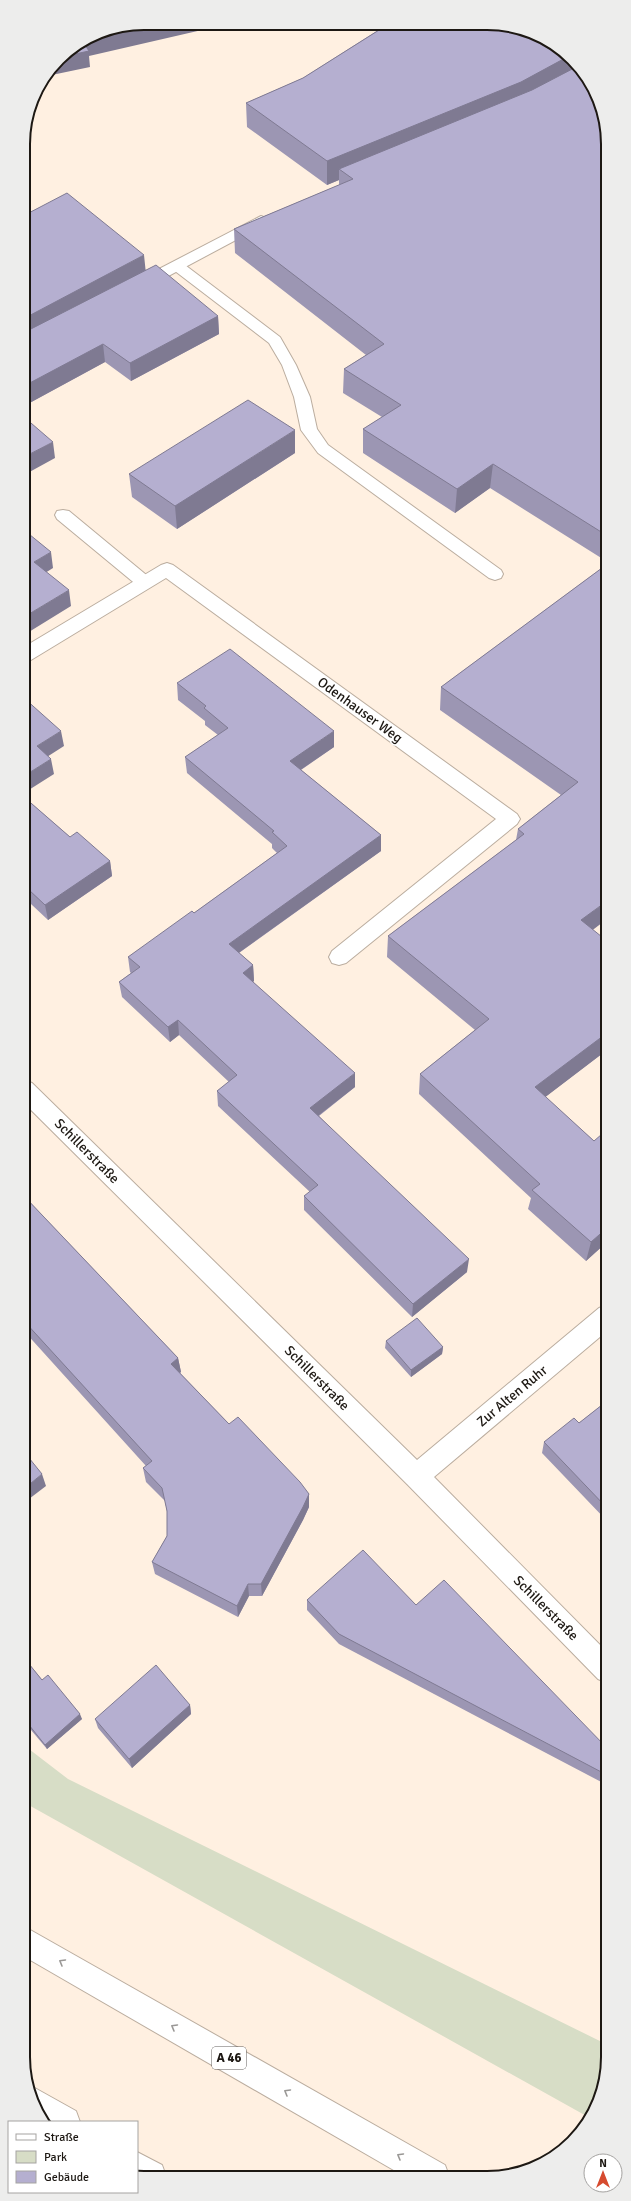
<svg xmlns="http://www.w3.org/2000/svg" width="631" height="2201" font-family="Signika,sans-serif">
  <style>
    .green { fill: #d7ddc6 }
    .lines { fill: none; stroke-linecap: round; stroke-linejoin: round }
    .lane-casing { stroke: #bbad9f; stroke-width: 2 }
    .street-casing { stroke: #bbad9f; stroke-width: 2 }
    .highway-casing { stroke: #bbad9f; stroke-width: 2 }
    .lane { fill: #fff; fill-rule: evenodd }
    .street { fill: #fff; fill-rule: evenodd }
    .highway { fill: #fff; fill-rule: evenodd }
    .wall { fill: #9c96b3 }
    .shaded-wall { fill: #7f7a92 }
    .building { fill: #b5afd0; stroke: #7f7a92 }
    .oneway { stroke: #999795 }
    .labels { text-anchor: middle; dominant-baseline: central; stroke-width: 3; stroke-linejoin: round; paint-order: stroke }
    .shield { fill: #fff; stroke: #615d5a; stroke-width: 1 }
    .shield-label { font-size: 13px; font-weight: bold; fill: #1d1813 }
    .street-label { font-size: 14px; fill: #1d1813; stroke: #fff }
    .rim { fill: none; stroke: #1d1813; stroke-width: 2 }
  </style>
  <rect width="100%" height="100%" fill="#fff0e1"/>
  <path class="green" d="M25,1746L68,1779L608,2045C608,2071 603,2096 590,2118L25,1803Z"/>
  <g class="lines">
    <defs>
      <path id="lane" d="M176,261L181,262L280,337L296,365L310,397L317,429L328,445L501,570L503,574L501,578L495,580L489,578L318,453L301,430L294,397L282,365L269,343L171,268L169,265Z
        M63,510L69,511L150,578L152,582L150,586L144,588L138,586L57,519L55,515L57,511Z"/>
      <path id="street" d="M261,216L266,218L269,221L266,224L144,289H132L130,286L132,283Z
        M167,563L173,565L517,814L520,819L517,824L346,963L339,965L332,963L329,957L332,951L496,819L166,578L31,660L24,662V647L161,565Z
        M24,1080L32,1083L417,1460L599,1308L607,1305V1331L434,1477L607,1652V1683L598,1679L407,1484L24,1103Z"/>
      <path id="highway" d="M25,1927L445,2165L449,2176H404L25,1957Z
        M33,2087L76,2111L80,2122H44L36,2111L28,2089Z
        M137,2152L162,2165L166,2176H137Z"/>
    </defs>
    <use href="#lane" class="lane-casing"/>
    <use href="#street" class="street-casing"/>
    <use href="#highway" class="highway-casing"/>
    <use href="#lane" class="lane"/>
    <use href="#street" class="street"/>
    <use href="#highway" class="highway"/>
  </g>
  <path class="wall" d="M376,25H511L606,121V561L490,488L455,513L363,453V429L382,417L343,393L344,369L366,355L235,253L234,229L339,185V180L327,185L247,127L246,103L303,78L383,27Z
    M23,216L146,270L218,316L219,334L131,381L105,362L24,406Z
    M295,453L177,529L132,497L129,474Z
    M606,565L593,930L607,941V1050L545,1097L594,1141L607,1138V1242L586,1261L528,1209L531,1198L419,1094L420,1074L475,1030L387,957L388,936L516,840L518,829L561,795L440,710L441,687Z
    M177,683L334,747L301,770L381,835V851L239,953L253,965L254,981L253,982L355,1087L319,1116L467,1272L412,1317L304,1210V1196L310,1192L218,1106L217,1091L229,1082L179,1035L170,1042L122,997L119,982L131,973L130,972L128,957L194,913L277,853L272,848V844L187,773L185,757L218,735L205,725V721L178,700Z
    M24,797L70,837L110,861L112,876L48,920L31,904L27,907L24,904Z
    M24,1196L178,1358L181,1372L180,1373L229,1424L309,1494V1507L303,1520L262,1596H249L238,1617L155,1574L152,1562L167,1536V1512L165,1501L146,1482L143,1468L146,1466L24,1331Z
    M386,1341L443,1347L442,1354L411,1377L385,1348Z
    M607,1401V1521L542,1453L544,1442L579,1423Z
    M307,1600L416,1605L607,1748V1785L339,1644L307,1610Z
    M25,1659L42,1680L82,1719L47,1749L31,1730L25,1735Z
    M190,1705L191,1714L132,1768L98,1728L95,1719Z"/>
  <path class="shaded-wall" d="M163,23L228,24L89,56L90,67L47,76L59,58L84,41Z
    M569,56L573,59L582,72L339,169V180L327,185V161Z
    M144,255L146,274L23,338V319Z
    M218,316L219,334L131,381L130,363Z
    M103,344L105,362L24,406V386Z
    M295,430V453L177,529L175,506Z
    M53,442L55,458L24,475V457Z
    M493,464L490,488L455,513L457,489Z
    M51,552L53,568L37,578L34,562Z
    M69,590L71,606L24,635V617Z
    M61,731L64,746L39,762L37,746Z
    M334,731V747L290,777V761Z
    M51,759L54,774L24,793V776Z
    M381,835V851L230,959L229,944Z
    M110,861L112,876L48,920L45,905Z
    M28,889L31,904L27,907L24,892Z
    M607,901V919L577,942L581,920Z
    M253,965L254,981L244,988L243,973Z
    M178,1020L179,1035L170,1042L168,1027Z
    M607,1033V1050L531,1108L535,1087Z
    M355,1073V1087L310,1122V1108Z
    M607,1228V1242L586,1261L591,1242Z
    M469,1259L467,1272L412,1317L413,1304Z
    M443,1347L442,1354L411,1377V1370Z
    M178,1358L181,1372L173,1378L171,1364Z
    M42,1474L46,1486L25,1502V1488Z
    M309,1494V1507L303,1520L262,1596L261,1584Z
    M248,1584L249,1596L238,1617L237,1606Z
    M190,1705L191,1714L132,1768L129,1759Z
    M80,1714L82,1719L47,1749L45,1745Z
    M29,1725L31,1730L25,1735V1729Z"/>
  <path class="building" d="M144,23H163L84,41L98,32Z
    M387,25H511L547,39L569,56L521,82L327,161L246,103L303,78Z
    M83,42L89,51L61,57Z
    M578,66L595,90L606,121V535L493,464L457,489L363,429L401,405L344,369L384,344L234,229L353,179L339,169L532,90Z
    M67,193L144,255L23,319V216Z
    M156,265L218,316L130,363L103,344L24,386L23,333Z
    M248,400L295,430L175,506L129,474Z
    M24,417L53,442L24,457Z
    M24,530L51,552L34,562L69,590L24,617Z
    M606,565L607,901L581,920L607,941V1033L535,1087L594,1141L602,1134L607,1138V1228L591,1242L532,1190L540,1184L420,1074L489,1019L388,936L524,834L518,829L578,782L441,687Z
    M230,649L334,731L290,761L381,835L229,944L253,965L243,973L355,1073L310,1108L469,1259L413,1304L304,1196L318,1185L217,1091L237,1075L178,1020L168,1027L119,982L140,967L128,957L192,911L194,913L287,846L272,832L274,831L185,757L228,728L204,708L206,706L177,683Z
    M24,698L61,731L37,746L51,759L24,776Z
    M24,797L70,837L77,832L110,861L45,905L28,889L24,892Z
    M24,1196L178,1358L171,1364L229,1424L238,1417L300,1482L309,1494L303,1507L261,1584H248L237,1606L152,1562L167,1536V1511L162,1488L143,1468L152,1461L24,1321Z
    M417,1318L443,1347L411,1370L386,1341Z
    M607,1401V1508L544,1442L574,1418L579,1423Z
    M25,1453L42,1474L25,1488Z
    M363,1550L416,1605L444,1580L607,1748V1775L339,1634L307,1600Z
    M25,1659L42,1680L48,1675L80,1714L45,1745L29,1725L25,1729Z
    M156,1665L190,1705L129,1759L95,1719Z"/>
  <defs><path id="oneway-chevron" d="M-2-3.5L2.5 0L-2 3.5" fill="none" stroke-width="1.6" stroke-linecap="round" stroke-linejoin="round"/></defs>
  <g class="oneway">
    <use href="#oneway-chevron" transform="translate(62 1962) rotate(-150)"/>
    <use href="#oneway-chevron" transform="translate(174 2027) rotate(-150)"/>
    <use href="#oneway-chevron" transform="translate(287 2092) rotate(-150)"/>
    <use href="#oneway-chevron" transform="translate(400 2156) rotate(-150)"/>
  </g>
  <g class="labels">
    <rect class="shield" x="212" y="2047" width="34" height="22" rx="3"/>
    <g class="shield-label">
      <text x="229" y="2058">A 46</text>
    </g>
    <g class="street-label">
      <text transform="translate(360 710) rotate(36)">Odenhauser Weg</text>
      <text transform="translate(87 1151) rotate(45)">Schillerstraße</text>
      <text transform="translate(317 1378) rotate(45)">Schillerstraße</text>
      <text transform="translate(512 1396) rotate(-40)">Zur Alten Ruhr</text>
      <text transform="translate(546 1608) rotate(45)">Schillerstraße</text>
    </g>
  </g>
  <path d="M0 0H631V2201H0ZM144 30H487A114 114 0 0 1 601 144V2057A114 114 0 0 1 487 2171H144A114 114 0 0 1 30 2057V144A114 114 0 0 1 144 30Z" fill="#ededec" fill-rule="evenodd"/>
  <path class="rim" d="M144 30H487A114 114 0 0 1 601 144V2057A114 114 0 0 1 487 2171H144A114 114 0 0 1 30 2057V144A114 114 0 0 1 144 30Z"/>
  <rect x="8" y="2121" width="130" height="72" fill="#ffffff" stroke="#a5a3a1"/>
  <rect x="16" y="2134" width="20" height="6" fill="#ffffff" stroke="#a5a3a1"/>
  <text x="44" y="2141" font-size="12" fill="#1d1813">Straße</text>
  <rect x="16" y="2151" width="20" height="12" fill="#d7ddc6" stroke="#a5a3a1"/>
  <text x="44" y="2161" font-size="12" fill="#1d1813">Park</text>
  <rect x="16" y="2171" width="20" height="12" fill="#b5afd0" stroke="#a5a3a1"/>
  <text x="44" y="2181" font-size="12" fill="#1d1813">Gebäude</text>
  <g transform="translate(603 2173)"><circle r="19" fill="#ffffff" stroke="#a5a3a1"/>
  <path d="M0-3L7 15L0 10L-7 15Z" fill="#d64b2f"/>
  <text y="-6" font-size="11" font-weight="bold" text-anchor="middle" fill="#1d1813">N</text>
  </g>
</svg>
